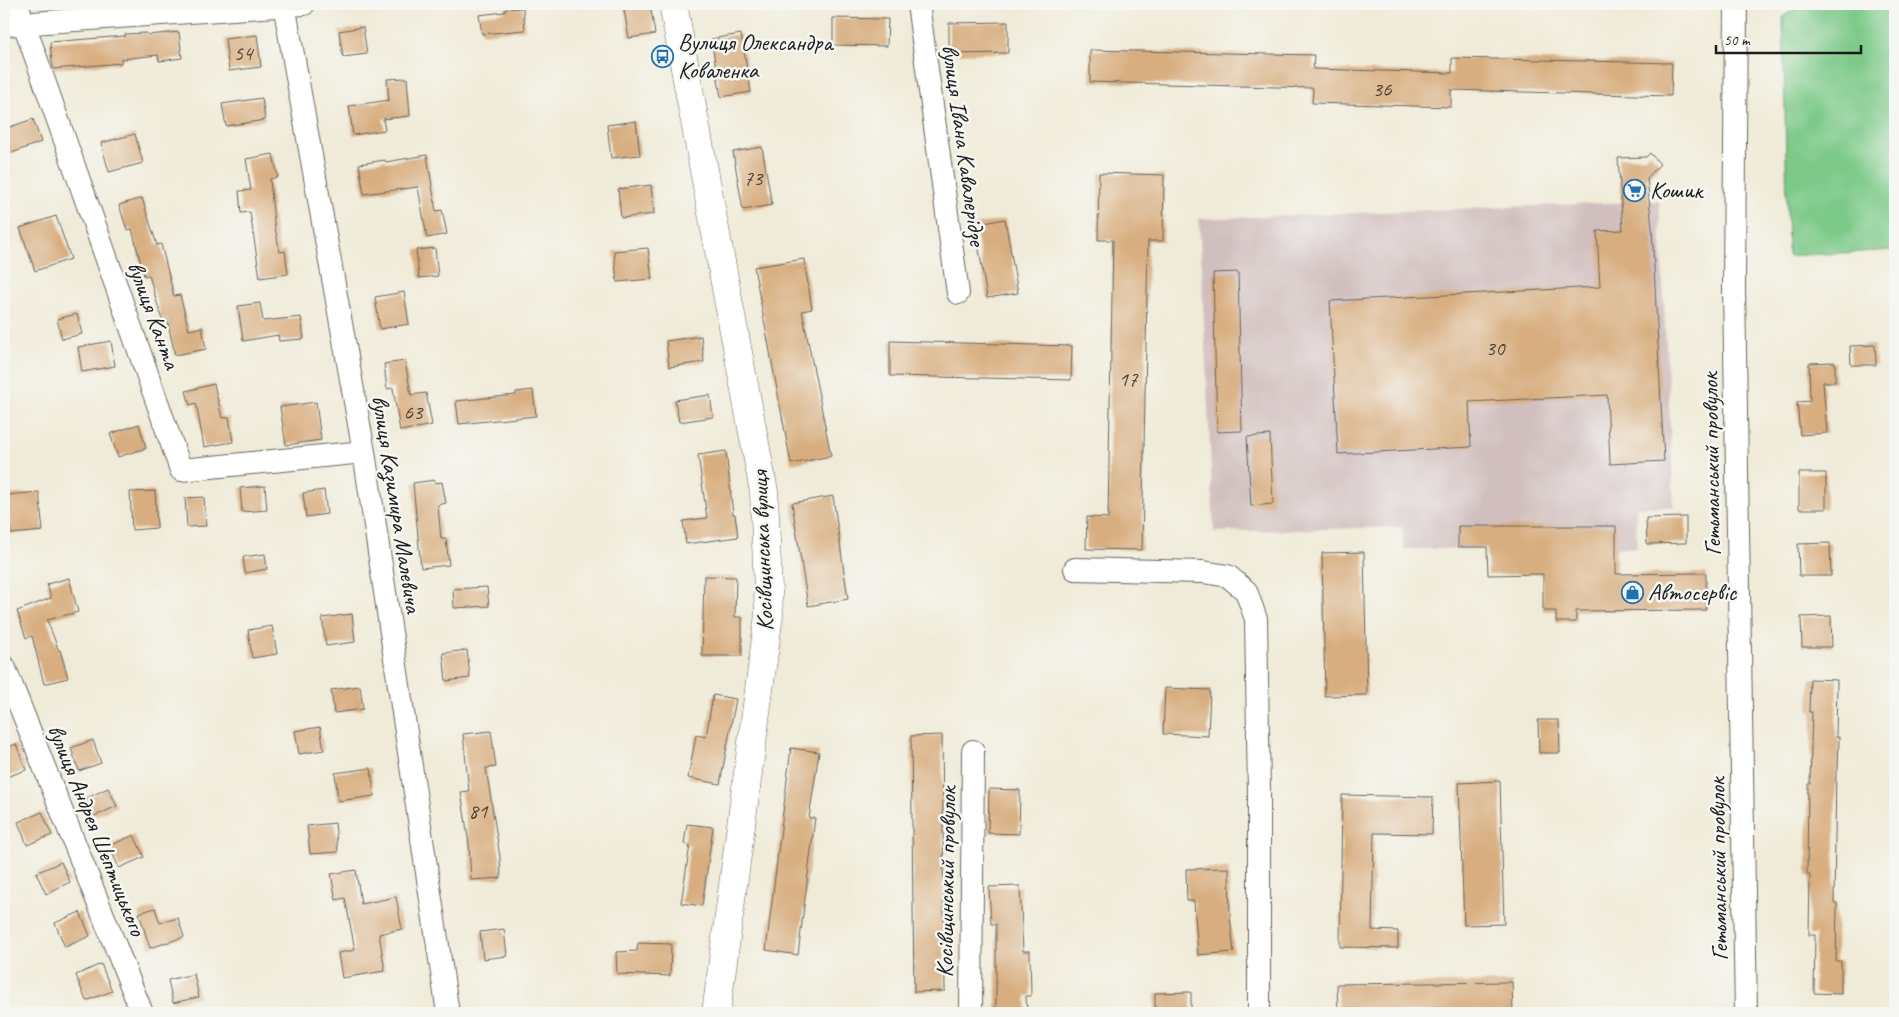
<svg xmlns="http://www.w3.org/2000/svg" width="1899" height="1017" font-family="Caveat,sans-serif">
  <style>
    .industrial { fill: #d1bfbf }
    .green { fill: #7cc988; stroke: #4c7252 }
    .building { fill: #d8ae80 }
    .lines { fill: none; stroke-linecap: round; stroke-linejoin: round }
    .street-casing { stroke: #66645e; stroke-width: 24 }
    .secondary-casing { stroke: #66645e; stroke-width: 29 }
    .street { stroke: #fff; stroke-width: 22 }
    .secondary { stroke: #fff; stroke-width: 28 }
    .labels { text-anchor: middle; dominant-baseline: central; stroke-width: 5; stroke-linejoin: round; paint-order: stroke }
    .number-label { font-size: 21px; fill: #4b4035 }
    .poi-label { font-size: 24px; fill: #1c1c1c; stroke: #f6f6f2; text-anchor: start }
    .street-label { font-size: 24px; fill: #1c1c1c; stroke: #f6f6f2 }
  </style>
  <rect width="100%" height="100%" fill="#f6f6f2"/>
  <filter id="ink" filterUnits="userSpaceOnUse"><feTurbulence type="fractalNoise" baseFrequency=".02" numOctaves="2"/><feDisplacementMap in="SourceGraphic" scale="10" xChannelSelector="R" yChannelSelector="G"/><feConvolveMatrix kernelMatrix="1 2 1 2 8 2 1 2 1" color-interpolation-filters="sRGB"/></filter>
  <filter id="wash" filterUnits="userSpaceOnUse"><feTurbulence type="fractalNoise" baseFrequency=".0096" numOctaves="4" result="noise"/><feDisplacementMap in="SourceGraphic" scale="20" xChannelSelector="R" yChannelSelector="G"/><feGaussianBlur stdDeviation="1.12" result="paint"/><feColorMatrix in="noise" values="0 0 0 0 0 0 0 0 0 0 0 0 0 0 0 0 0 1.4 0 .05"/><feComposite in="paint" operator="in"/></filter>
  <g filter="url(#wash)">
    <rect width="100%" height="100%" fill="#f0ebd8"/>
    <path class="industrial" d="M1659,201L1674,507H1636L1637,548L1404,549L1402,527L1214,532L1199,219Z"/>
    <path class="green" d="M1802,4H1895V250L1788,256L1783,17Z"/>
    <g id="blocks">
      <path class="building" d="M623,4H650L655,34L629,38Z
        M523,8L525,30L482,34L479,15L505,12V9Z
        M833,18L888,19L887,46L833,45Z
        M1008,22V53L949,54V23Z
        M363,27L367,54L343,57L339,31Z
        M179,32L182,58L159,61L158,55L121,59V63L54,69L52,63L50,42L125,36V34L147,33L148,35Z
        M741,34L751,92L721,97L711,39Z
        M257,35L261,67L229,71L225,39Z
        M1090,50L1314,55L1313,69L1452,73V58L1672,63L1671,96L1451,90V107L1312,103L1313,88L1090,82Z
        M407,78L410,116L383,119L385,130L353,135L349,106L389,100L387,79Z
        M262,98L265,120L226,126L222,104Z
        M33,119L41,142L4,156V129Z
        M636,121L640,155L611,158L607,125Z
        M135,134L143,163L109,172L101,143Z
        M762,147L772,205L743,210L733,152Z
        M1650,153L1660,164L1647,178L1652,228L1664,461L1610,464L1607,395L1469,402L1471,447L1338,454L1330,301L1600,287L1597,231L1623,230L1618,158L1646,157Z
        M273,154L278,177L270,179L274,223L280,252L285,251L288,274L260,278L250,212L241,213L239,191L251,190L246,159Z
        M427,155L436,211L442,210L447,234L427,238L418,187L364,194L359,164L385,160L386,162Z
        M1099,173L1164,175L1163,241H1148L1142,550L1086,549L1087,517L1108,518L1113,240H1098Z
        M651,185L654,214L621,218L618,189Z
        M142,198L157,245L161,244L174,296L180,295L189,330L202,327L206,349L175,355L167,319L162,320L149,275L144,276L132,229L127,230L119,205Z
        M56,216L71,259L35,271L20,228Z
        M1005,219L1018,293L987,298L975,225Z
        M435,248L438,276L419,278L416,250Z
        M648,248L652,279L617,282L614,251Z
        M804,259L812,309L802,311L831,456L791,464L754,267Z
        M1238,272L1242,431L1217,432L1213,273Z
        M404,292L409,324L380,329L375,297Z
        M260,303L263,321L301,317L304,339L279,341L278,335L243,341L238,306Z
        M77,314L82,334L62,339L57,319Z
        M701,336L704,362L669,367L666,341Z
        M111,341L115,366L82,372L78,347Z
        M890,341L1072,346L1071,380L890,376Z
        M1875,345L1876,365H1851L1850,346Z
        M405,361L411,395L426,393L432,425L400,431L393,388L387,389L384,364Z
        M1835,362V382H1823L1827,433L1800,435L1797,402L1810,401L1809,363Z
        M214,384L222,418L229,417L233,442L204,447L196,403L190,405L186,391Z
        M533,390L536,416L459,424L456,401L516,395V392Z
        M710,395L713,417L679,422L675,400Z
        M316,402L321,440L286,445L280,407Z
        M139,424L146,448L118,457L110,434Z
        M1270,435L1273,504L1251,506L1247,437Z
        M726,451L733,514H735L738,537L686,544L683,521L707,518L698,455Z
        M1799,473H1826V509H1799Z
        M435,480V483L442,482L446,503L438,505L441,539H446L449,565L421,568L413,483Z
        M265,486L267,510L242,512L240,488Z
        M324,490L327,514L306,517L303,493Z
        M155,491L157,528L132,530L130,492Z
        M39,492L43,531L11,534L7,495Z
        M833,496L848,599L808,606L792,503Z
        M204,497L206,526L187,527L185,498Z
        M1686,517V543L1647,544L1646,518Z
        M1458,526H1616V574L1706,573V610L1576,611V622H1556V611H1543V574L1488,575L1487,547H1458Z
        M1830,543L1831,576H1799L1798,544Z
        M1364,552L1367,695L1325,696L1322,553Z
        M265,554L267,569L245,573L243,557Z
        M704,576L736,577L735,617H742V656H702Z
        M69,578L78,612L47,620L59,651L60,650L68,678L44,684L32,636L26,638L17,611L51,598L47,584Z
        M487,587L489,606L454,608L453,589Z
        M352,614L355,642L326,646L322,618Z
        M1831,616L1832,647H1802L1801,617Z
        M272,626L277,654L252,658L248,630Z
        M467,650L470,678L446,681L443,653Z
        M1810,679L1837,680L1836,737H1839L1838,770H1836L1834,903H1837L1836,961H1841V994L1814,993L1815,935H1809L1810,875H1807L1808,784H1810L1812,712H1809Z
        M360,686L363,709L334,713L331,690Z
        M1165,688L1210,690L1208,736L1163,734Z
        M713,695L736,699L720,784L688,778L696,735L706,737Z
        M1538,720H1559L1560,753H1539Z
        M320,727L324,750L299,754L295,731Z
        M491,731L496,767L486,768L500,857L501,878L471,880L469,844L461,792L469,791L463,734Z
        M942,735L945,991L914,992L911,736Z
        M93,740L101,763L79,771L71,748Z
        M16,744L26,770L4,778V749Z
        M791,748L819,752L809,818H815L798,955L766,950Z
        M371,768L374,796L338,801L335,773Z
        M1500,781L1504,924L1464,925L1459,783Z
        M108,788L117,806L95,816L87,798Z
        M989,789L1020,790L1019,834L988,833Z
        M1342,795L1433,797L1432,834L1374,833L1372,930L1398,931V948L1340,947Z
        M42,812L52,835L27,845L18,822Z
        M335,823L338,852L310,854L307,826Z
        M687,824L713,827L702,906L681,903L690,845L684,844Z
        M134,835L144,857L119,868L109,846Z
        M61,862L70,882L46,894L36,873Z
        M1229,868L1230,917L1234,952L1198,955L1194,901H1187L1186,869Z
        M356,870L361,904L396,897L402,929L379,934L385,971L342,978L338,953L355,950L345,898L336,900L331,874Z
        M1020,886L1023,951H1030L1031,996H1026L1027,1013H996V924H991L989,887Z
        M155,908L160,923L178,918L184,937L150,948L139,913Z
        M80,912L90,936L65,947L55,923Z
        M504,929L507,956L483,959L480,932Z
        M638,943L671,944L670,976L617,974L616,952L637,951Z
        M101,964L112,991L86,1001L76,975Z
        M194,974L199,997L173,1003L168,980Z
        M1512,982L1513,1013H1338L1337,984Z
        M1191,992V1013H1155V993Z"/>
    </g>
  </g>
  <g filter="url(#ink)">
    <use href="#blocks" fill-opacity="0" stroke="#66645e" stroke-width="1"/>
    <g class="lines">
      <defs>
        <path id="street" d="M17,4L181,470L364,452
          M284,4L364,452L448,1013
          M918,4L958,293
          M1736,4L1734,289L1746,1013
          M4,25L304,4
          M1075,569L1203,572L1228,576L1246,591L1256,619L1259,792V1013
          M4,666L142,1013
          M971,1013L973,751"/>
        <path id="secondary" d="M673,4L764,492L769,615L716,1013"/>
      </defs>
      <use href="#street" class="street-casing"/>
      <use href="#secondary" class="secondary-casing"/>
      <use href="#street" class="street"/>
      <use href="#secondary" class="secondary"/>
    </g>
  </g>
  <defs>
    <symbol id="bus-ring" viewBox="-11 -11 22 22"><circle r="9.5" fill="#f6f6f2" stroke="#1f6fb2" stroke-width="1.5"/><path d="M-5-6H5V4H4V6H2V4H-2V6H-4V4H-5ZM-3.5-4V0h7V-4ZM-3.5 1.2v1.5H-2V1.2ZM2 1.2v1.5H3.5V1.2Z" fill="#1f6fb2"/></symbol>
    <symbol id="supermarket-ring" viewBox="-11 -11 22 22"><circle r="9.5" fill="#f6f6f2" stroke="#1f6fb2" stroke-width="1.5"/><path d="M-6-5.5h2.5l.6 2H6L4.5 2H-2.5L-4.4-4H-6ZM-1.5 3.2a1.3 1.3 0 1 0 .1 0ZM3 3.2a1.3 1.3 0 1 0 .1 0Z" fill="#1f6fb2"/></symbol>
    <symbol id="shop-ring" viewBox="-11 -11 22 22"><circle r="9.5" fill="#f6f6f2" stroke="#1f6fb2" stroke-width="1.5"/><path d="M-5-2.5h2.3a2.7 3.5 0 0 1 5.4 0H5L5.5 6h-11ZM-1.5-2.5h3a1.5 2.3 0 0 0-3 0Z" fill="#1f6fb2"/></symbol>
  </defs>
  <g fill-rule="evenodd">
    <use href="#bus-ring" x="650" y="44" width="25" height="25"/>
    <use href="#supermarket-ring" x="1622" y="178" width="25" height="25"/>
    <use href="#shop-ring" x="1620" y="580" width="25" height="25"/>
  </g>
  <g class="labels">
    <g class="number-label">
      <text x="243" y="53">54</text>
      <text x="1382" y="89">36</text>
      <text x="753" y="178">73</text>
      <text x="1495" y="348">30</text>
      <text x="1128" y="379">17</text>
      <text x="413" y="412">63</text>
      <text x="478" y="811">81</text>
    </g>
    <g class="poi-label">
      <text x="678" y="42">Вулиця Олександра<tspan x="678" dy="28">Коваленка</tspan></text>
      <text x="1650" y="190">Кошик</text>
      <text x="1648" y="592">Автосервіс</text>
    </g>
    <g class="street-label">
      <text transform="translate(964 145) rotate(82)">вулиця Івана Кавалерідзе</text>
      <text transform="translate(154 315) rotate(70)">вулиця Канта</text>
      <text transform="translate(1711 464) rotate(-91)">Гетьманський провулок</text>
      <text transform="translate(397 504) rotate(81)">вулиця Казимира Малевича</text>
      <text transform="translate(762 551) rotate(-92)">Косівщинська вулиця</text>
      <text transform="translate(97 830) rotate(68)">вулиця Андрея Шептицького</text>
      <text transform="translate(1718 869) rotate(-91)">Гетьманський провулок</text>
      <text transform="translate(946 882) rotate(-89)">Косівщинський провулок</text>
    </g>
  </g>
  <rect width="1899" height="1017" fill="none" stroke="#f6f6f2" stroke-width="20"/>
  <path d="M1716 45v8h145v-8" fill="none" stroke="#1c1c1c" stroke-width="2.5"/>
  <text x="1724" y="45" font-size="15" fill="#1c1c1c" stroke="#f6f6f2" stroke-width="4" paint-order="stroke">50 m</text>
</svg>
